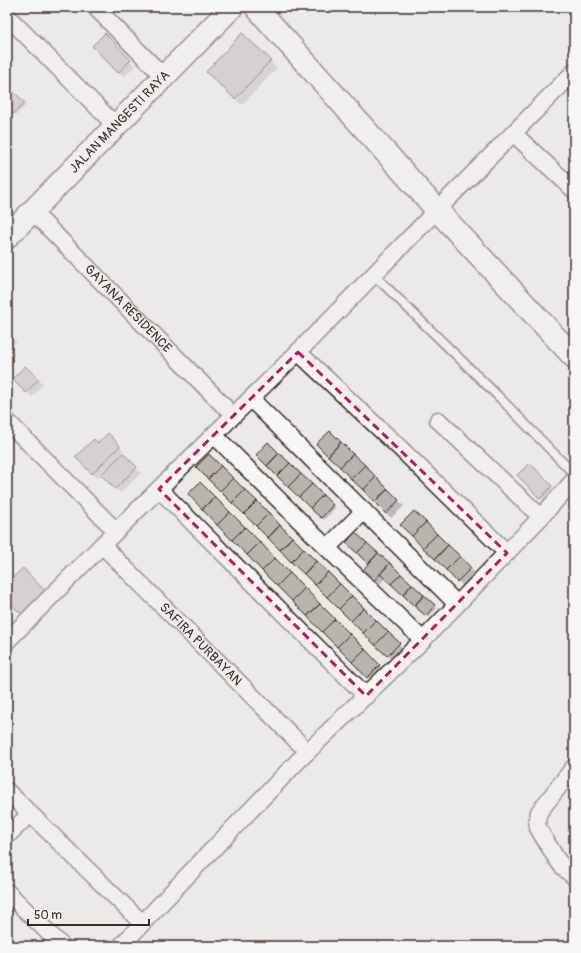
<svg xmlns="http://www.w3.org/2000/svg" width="581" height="953" font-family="Pangolin,sans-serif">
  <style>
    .shadow { fill: #0003 }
    .building { fill: #bab4ae; stroke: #3b2a1e }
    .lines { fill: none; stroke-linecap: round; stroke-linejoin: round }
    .lane-casing { stroke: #3b2a1e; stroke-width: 11 }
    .street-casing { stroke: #3b2a1e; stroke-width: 19 }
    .secondary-casing { stroke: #3b2a1e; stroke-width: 25 }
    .lane { stroke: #f6f6f2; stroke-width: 8 }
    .street { stroke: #f6f6f2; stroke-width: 16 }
    .secondary { stroke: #f6f6f2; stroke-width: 22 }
    .marked { fill: none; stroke: #c2185b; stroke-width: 3; stroke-dasharray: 8 5; stroke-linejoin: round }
    .labels { text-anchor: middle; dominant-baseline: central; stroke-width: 3.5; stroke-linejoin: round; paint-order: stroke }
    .street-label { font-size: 13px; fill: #3b2a1e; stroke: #f6f6f2 }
  </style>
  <rect width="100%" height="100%" fill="#ebeae5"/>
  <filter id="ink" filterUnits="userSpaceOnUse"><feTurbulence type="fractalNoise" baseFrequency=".025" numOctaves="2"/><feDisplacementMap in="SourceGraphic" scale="8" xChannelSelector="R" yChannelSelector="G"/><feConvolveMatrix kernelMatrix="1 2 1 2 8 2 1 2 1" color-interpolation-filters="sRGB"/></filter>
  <g filter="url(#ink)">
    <path class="shadow" d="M105,34L135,66L124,77L93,46Z
      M270,61L277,68L242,105L215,79Z
      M7,86L26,105L16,115L7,107Z
      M7,333L16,342L7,351Z
      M25,367L43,384L32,397L14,379Z
      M330,432L404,506L391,518L318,444Z
      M108,434L124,451L122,454L141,473L120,493L101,474L97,478L77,457L98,444Z
      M268,444L335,508L324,520L257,455Z
      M209,455L404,649L392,660L198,467Z
      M530,464L556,492L545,503L519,475Z
      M200,483L384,670L373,682L189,494Z
      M414,512L475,573L463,586L402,525Z
      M355,533L437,608L428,617L385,578L378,586L367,576L370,564L347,543Z
      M32,579L54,602L31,623L7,598V584Z"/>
    <path class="building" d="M105,33L131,60L118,73L92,46Z
      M242,33L271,60L235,99L206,72Z
      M12,90L25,103L13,114L7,108V96Z
      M25,366L39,379L26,393L12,379Z
      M330,431L341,442L328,456L316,444Z
      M108,433L120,446L92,474L75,457L94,439L98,443Z
      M268,442L279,453L267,466L256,455Z
      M341,442L353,454L340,467L328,456Z
      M123,453L137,467L115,489L101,475Z
      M279,453L290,463L277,476L267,466Z
      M209,454L221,466L208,479L196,467Z
      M353,454L365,465L351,479L340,467Z
      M290,463L301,474L288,487L277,476Z
      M530,463L552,486L540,499L517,475Z
      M365,465L376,477L363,490L351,479Z
      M221,466L233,478L220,491L208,479Z
      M301,474L312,484L299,497L288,487Z
      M376,477L388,489L374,502L363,490Z
      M233,478L245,490L232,503L220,491Z
      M200,482L215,497L202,509L188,494Z
      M312,484L323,495L310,508L299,497Z
      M388,489L399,500L386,514L374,502Z
      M245,490L257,501L244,514L232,503Z
      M323,495L333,505L321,518L310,508Z
      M215,497L230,512L217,525L202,509Z
      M257,501L269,513L256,526L244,514Z
      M414,511L426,522L412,536L400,525Z
      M230,512L245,527L232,540L217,525Z
      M269,513L280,525L268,538L256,526Z
      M426,522L437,534L423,548L412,536Z
      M280,525L292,537L280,550L268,538Z
      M245,527L260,542L247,555L232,540Z
      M355,532L367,543L357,553L346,543Z
      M437,534L448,545L435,559L423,548Z
      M292,537L304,549L291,562L280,550Z
      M260,542L275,558L262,571L247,555Z
      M367,543L378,553L368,564L357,553Z
      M448,545L460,556L446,570L435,559Z
      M304,549L316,561L304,574L291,562Z
      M378,553L390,563L373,582L361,572Z
      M460,556L471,568L457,582L446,570Z
      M275,558L290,573L277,586L262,571Z
      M316,561L328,572L315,585L304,574Z
      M390,563L401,574L391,584L380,574Z
      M23,568L45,591L21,614L7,600V583Z
      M328,572L340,584L327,597L315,585Z
      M290,573L305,588L292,601L277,586Z
      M401,574L412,584L403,595L391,584Z
      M340,584L352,596L339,609L327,597Z
      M412,584L424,595L414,606L403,595Z
      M305,588L320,604L307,616L292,601Z
      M424,595L435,605L426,616L414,606Z
      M352,596L364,608L351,621L339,609Z
      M320,604L335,619L322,632L307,616Z
      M364,608L376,620L363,633L351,621Z
      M335,619L350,634L337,647L322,632Z
      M376,620L388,632L375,645L363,633Z
      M388,632L400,643L387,656L375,645Z
      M350,634L365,649L352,662L337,647Z
      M365,649L380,665L367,678L352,662Z"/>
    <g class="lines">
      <defs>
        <path id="lane" d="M374,275L501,399L574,474"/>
        <g id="street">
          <path d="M95,7L164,77"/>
          <path d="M7,16L116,126"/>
          <path d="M513,133L574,190"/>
          <path id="s1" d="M32,211L224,406"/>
          <path d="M298,352L402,450L507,553"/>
          <path d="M251,399L457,604"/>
          <path d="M438,420L541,517"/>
          <path d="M7,421L116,531"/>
          <path d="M214,435L327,548L423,640"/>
          <path d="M159,489L366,696"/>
          <path id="s2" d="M102,545L299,743"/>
          <path d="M327,548L364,511"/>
          <path d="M7,641L102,545L298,352L437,210L574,72"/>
          <path d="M574,767L539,812L537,820L538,828L556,858L562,866L574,877"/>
          <path d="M7,791L142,923"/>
          <path d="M7,836L30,814"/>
          <path d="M7,892L62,946"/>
          <path d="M121,946L187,876L300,759L423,640L541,517L574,480"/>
        </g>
        <g id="secondary">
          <path d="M256,7L437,210L574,357"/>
          <path id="s3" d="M7,237L232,7"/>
        </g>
      </defs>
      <use href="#lane" class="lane-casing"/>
      <use href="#street" class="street-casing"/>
      <use href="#secondary" class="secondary-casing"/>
      <use href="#lane" class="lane"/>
      <use href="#street" class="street"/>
      <use href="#secondary" class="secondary"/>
    </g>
  </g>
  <path d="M0 0H581V953H0ZM298,352L507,553L366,696L159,489Z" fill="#ebeae5" fill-opacity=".55" fill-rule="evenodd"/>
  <path class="marked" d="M298,352L507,553L366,696L159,489Z"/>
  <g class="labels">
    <g class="street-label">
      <text stroke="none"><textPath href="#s3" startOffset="161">JALAN MANGESTI RAYA</textPath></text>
      <text stroke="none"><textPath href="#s1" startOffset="137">GAYANA RESIDENCE</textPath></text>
      <text stroke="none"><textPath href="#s2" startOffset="140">SAFIRA PURBAYAN</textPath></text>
    </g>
  </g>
  <rect width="581" height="953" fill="none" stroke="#f6f6f2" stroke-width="24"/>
  <rect x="12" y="12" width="557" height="929" fill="none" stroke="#3b2a1e" stroke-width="1.5" filter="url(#ink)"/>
  <path d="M28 919v6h121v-6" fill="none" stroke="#3b2a1e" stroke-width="2"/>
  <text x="34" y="919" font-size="12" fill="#3b2a1e" stroke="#f6f6f2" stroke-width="3" paint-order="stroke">50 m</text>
</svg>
